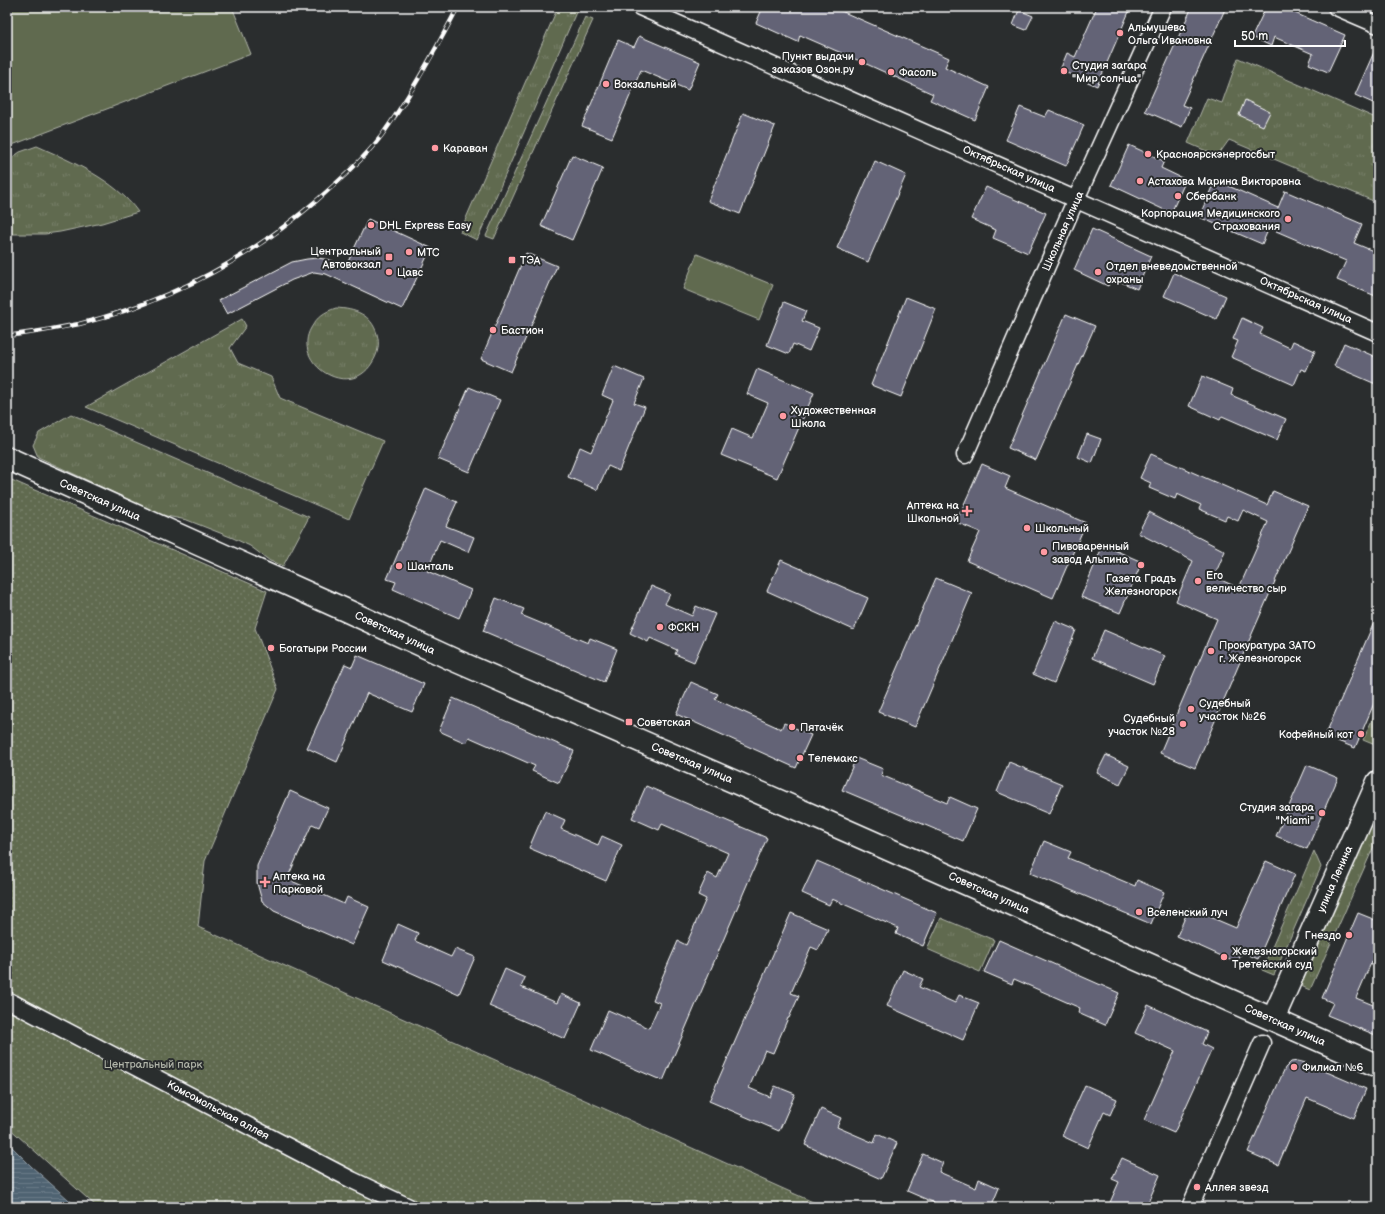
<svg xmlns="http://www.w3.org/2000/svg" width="1385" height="1214" font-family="'Balsamiq Sans',sans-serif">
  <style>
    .grass { fill: url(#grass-tufts); stroke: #b0b4a8 }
    .park { fill: url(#park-dots); stroke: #b0b4a8 }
    .garden { fill: #606a50; stroke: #b0b4a8 }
    .water { fill: url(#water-rules); stroke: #95a1aa }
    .building { fill: #646476; stroke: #fff }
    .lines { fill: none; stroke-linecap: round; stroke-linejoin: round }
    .street-casing { stroke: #fff; stroke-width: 19 }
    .secondary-casing { stroke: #fff; stroke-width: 25 }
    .street { stroke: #2a2d2e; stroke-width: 16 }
    .secondary { stroke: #2a2d2e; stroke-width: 22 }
    .rail-casing { stroke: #fff; stroke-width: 4.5 }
    .rail { stroke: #2a2d2e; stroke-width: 3; stroke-dasharray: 9; stroke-linecap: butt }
    .poi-dot { fill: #ff9aa2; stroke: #2a2d2e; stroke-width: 1.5 }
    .labels { text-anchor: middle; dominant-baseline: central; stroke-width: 4; stroke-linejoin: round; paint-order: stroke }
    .poi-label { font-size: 11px; fill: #fff; stroke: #2a2d2e; text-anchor: start }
    .street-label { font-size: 11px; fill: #fff; stroke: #2a2d2e }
    .park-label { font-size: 11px; fill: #b0b4a8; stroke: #2a2d2e }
  </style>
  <defs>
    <pattern id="grass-tufts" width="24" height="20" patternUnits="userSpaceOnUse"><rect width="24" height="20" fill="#606a50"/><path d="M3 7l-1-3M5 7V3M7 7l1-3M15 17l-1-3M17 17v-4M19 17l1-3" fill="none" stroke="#78806a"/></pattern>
    <pattern id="park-dots" width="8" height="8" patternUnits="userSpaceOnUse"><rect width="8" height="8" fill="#606a50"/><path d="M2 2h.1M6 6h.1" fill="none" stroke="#78806a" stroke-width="1.8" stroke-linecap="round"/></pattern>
    <pattern id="water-rules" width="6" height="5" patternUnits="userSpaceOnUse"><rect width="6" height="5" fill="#4f6372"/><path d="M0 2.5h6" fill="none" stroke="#697a87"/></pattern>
  </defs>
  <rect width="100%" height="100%" fill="#2a2d2e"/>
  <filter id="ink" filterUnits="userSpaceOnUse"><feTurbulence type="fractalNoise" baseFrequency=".025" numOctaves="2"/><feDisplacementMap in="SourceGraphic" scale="8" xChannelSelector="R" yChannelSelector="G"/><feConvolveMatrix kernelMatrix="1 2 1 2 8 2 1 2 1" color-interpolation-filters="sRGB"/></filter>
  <g filter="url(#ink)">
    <path class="grass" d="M558,7H570L577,10L477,240L460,232Z
      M585,17L593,20L494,239L486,236Z
      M1238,58L1378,119V203L1229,140L1219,154L1211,153L1188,143L1207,98L1222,103Z
      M37,146C73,162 115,180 138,212L102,223L60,232L45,234H7V161L20,152Z
      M336,308C355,309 371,314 377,334C380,344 378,354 372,363C349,401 291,363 311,328C318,316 324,312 336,308Z
      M242,319L246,326L230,348L238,363L271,377L280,398L383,441L349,519L86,407Z
      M71,414L309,517L283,566L270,561L250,546L233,538L187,520L161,515L38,457L33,445L39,433Z
      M1378,707V739L1375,745L1363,740Z
      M1378,792V837L1310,990L1294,983Z
      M1314,851L1321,867L1274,975L1262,970Z
      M941,918L994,940L980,972L927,949Z"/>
    <path class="park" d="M7,478L267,591L255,628L278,689L205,861L198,927L824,1207H97L7,1126Z"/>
    <path class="garden" d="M7,7H232L251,54L7,147Z
      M697,254L773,285L759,320L683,289Z"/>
    <path class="water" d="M7,1142L32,1167L77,1207H7Z"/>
    <path class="building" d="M763,7H832L949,58L945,67L989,87L975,120L930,100L933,94L862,62L800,35L798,42L756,23Z
      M1097,7H1131L1097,86L1060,70L1067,53L1075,57Z
      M1192,7H1226L1182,105L1190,108L1182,127L1145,111Z
      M1266,7H1281L1345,35L1328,72L1309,64L1313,54L1274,37L1271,46L1252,37Z
      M1019,10L1033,16L1026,30L1013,25Z
      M639,36L700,62L688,90L641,70L612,138L582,126L618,40L634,47Z
      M1378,43V92L1373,103L1355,95Z
      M1245,100L1270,112L1263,126L1239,115Z
      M1020,107L1045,117L1049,110L1084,125L1066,166L1006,140Z
      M743,113L775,126L740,214L708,201Z
      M1129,145L1164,161L1161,168L1186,180L1171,213L1111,185Z
      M572,155L603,168L572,240L541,226Z
      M875,161L906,175L868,262L837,248Z
      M1215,180L1278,208L1285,191L1362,224L1354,243L1378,253V297L1337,280L1346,261L1269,228L1262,244L1199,217Z
      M986,187L1046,213L1028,253L993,238L996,230L971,219Z
      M368,219L431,248L402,309L326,274L314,272L292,280L227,314L219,300L292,262L307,259L318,258L330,260L346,266Z
      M1092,229L1151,256L1137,289L1112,278L1108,286L1074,270Z
      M526,253L557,266L511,372L481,359Z
      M1174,273L1226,296L1216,319L1164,296Z
      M906,297L936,309L901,397L871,385Z
      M784,302L806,311L802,321L819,328L809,351L793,344L789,354L767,345Z
      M1066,314L1095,326L1036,460L1008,448Z
      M1242,318L1263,328L1260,334L1290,348L1293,341L1315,351L1306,371L1301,369L1294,385L1231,357L1238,341L1233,339Z
      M1344,343L1378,358V385L1334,366Z
      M614,366L644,379L634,403L645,407L619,471L608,466L597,490L568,477L580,447L591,452L613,400L602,395Z
      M757,369L814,393L777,478L721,455L732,429L753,438L768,403L747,394Z
      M1202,376L1233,389L1231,395L1286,419L1277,440L1222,416L1220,420L1189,406Z
      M469,387L500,400L469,472L438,459Z
      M1087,434L1101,439L1092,463L1078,457Z
      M1151,454L1267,505L1273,491L1308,506L1248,643L1195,768L1160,753L1217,619L1176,601L1193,561L1138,533L1149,512L1225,551L1214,577L1239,588L1268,522L1243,510L1238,521L1227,516L1225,520L1199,509L1201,505L1177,494L1175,499L1149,488L1151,483L1140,478Z
      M982,464L1010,476L1005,488L1086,523L1053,598L967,561L980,532L956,522Z
      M426,488L457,502L446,526L474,537L468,552L440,540L427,571L471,590L459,618L393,589L396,582L387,579Z
      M1103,545L1142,562L1120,613L1081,597Z
      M781,560L868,598L854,630L767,591Z
      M936,578L972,593L915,727L878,712Z
      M651,586L670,594L665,604L692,616L696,606L715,614L694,662L675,654L677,650L650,638L648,642L630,633Z
      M496,598L524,609L521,615L588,643L590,638L617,649L604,682L483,631Z
      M1378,613V694L1355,748L1325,736Z
      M1055,621L1076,630L1054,683L1033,674Z
      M1104,630L1165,656L1153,684L1092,658Z
      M357,655L424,684L412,712L367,693L337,762L307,748L345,664L352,667Z
      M691,682L718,694L715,699L781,729L784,723L811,735L796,768L676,714Z
      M453,698L574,751L559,783L532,771L535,766L469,737L466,743L439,731Z
      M1106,755L1129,766L1120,784L1097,773Z
      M856,758L883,769L881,775L947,803L950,797L977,809L963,841L842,790Z
      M1009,762L1062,784L1049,814L997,792Z
      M1307,765L1338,778L1307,849L1276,836Z
      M646,786L767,838L663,1081L591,1050L608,1010L649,1028L660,1003L653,1000L661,980L678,941L686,945L706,899L698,895L708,873L717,878L728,853L662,824L659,830L632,818Z
      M290,791L328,808L319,827L312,824L287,879L344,904L347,897L369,907L352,945L274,911L262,901L257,883V866Z
      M545,811L565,820L561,829L598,845L602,836L622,845L606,881L529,848Z
      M1044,841L1071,852L1068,858L1135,886L1137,880L1164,892L1151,924L1030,873Z
      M817,861L937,913L923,946L896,934L898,928L832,899L829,905L802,893Z
      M1266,861L1295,874L1258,959L1242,952L1237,963L1177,936L1189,908L1236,928Z
      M791,913L828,929L818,950L811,947L791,993L799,996L789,1018H788L773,1053L765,1050L749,1088L770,1097L775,1086L795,1094L779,1131L709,1101Z
      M1358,913L1378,921V947L1356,998L1378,1007V1036L1327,1015L1333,1003L1322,998Z
      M398,924L418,933L415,941L451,957L455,949L475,957L459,994L383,960Z
      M999,940L1119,993L1105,1025L1078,1013L1080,1008L1014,979L1012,984L984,972Z
      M505,969L525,978L521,987L557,1003L561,994L581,1003L565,1039L489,1006Z
      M903,970L923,979L919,987L955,1003L959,995L979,1003L963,1040L887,1006Z
      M1148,1005L1207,1032L1202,1044L1212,1049L1174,1133L1144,1120L1175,1051L1135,1033Z
      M1298,1061L1306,1063L1366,1089L1354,1118L1307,1098L1278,1165L1248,1152L1285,1068L1291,1062Z
      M1085,1085L1117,1099L1110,1115L1104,1112L1088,1148L1062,1136Z
      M821,1109L841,1118L837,1127L874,1143L877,1134L897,1143L881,1179L805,1145Z
      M923,1154L943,1163L939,1172L976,1188L979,1179L999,1188L991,1207H944L907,1191Z
      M1122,1158L1160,1175L1146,1207H1108L1119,1182L1112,1179Z"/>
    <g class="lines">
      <defs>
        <path id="street" d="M640,7L1378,333
          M1336,7L1378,25
          M965,455L1076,199L1163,7
          M7,1000L352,1180L409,1207
          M1190,1207L1262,1043"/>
        <path id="secondary" d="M7,458L343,609L454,660L827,822L1378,1066
          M1273,1019L1378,782"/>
      </defs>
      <use href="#street" class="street-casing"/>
      <use href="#secondary" class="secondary-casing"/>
      <use href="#street" class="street"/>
      <use href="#secondary" class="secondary"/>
      <defs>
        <path id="rail" d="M7,336C31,333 55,329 79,324C168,302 246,261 316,201C339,181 364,159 382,135C411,95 435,51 458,7"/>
      </defs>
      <use href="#rail" class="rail-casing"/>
      <use href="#rail" class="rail"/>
    </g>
  </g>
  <g class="poi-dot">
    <circle cx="1120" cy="33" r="4"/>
    <circle cx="862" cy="62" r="4"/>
    <circle cx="1064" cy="71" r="4"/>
    <circle cx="891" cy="72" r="4"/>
    <circle cx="606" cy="84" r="4"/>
    <circle cx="435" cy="148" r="4"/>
    <circle cx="1148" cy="154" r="4"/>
    <circle cx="1140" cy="181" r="4"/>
    <circle cx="1178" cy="196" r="4"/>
    <circle cx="1288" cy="219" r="4"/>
    <circle cx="371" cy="225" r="4"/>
    <circle cx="409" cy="252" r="4"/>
    <rect x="385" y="253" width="8" height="8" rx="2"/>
    <rect x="508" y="256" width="8" height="8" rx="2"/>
    <circle cx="389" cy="272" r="4"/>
    <circle cx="1098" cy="272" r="4"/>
    <circle cx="493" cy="330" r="4"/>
    <circle cx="783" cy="416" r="4"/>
    <path d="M965 505h4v4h4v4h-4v4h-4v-4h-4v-4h4z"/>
    <circle cx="1027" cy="528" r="4"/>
    <circle cx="1044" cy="552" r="4"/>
    <circle cx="1141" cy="565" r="4"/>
    <circle cx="399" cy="566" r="4"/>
    <circle cx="1198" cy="581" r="4"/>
    <circle cx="660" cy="627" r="4"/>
    <circle cx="271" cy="648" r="4"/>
    <circle cx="1211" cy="651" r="4"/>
    <circle cx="1191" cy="709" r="4"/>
    <rect x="625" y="718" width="8" height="8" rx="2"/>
    <circle cx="1183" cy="724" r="4"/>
    <circle cx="792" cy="727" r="4"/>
    <circle cx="1361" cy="734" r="4"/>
    <circle cx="800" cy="758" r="4"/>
    <circle cx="1322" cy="813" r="4"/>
    <path d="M263 876h4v4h4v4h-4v4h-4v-4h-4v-4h4z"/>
    <circle cx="1139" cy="912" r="4"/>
    <circle cx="1349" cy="935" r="4"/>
    <circle cx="1224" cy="957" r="4"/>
    <circle cx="1294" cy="1067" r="4"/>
    <circle cx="1197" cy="1187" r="4"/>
  </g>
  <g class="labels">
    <g class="poi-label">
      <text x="1128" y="27">Альмушева<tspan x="1128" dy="13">Ольга Ивановна</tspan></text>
      <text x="854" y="56" text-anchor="end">Пункт выдачи<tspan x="854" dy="13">заказов Озон.ру</tspan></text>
      <text x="1072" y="65">Студия загара<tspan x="1072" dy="13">"Мир солнца"</tspan></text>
      <text x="899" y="72">Фасоль</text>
      <text x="614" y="84">Вокзальный</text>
      <text x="443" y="148">Караван</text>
      <text x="1156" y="154">Красноярскэнергосбыт</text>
      <text x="1148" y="181">Астахова Марина Викторовна</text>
      <text x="1186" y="196">Сбербанк</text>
      <text x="1280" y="213" text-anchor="end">Корпорация Медицинского<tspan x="1280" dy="13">Cтрахования</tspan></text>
      <text x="379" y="225">DHL Express Easy</text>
      <text x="381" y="251" text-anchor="end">Центральный<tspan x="381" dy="13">Автовокзал</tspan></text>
      <text x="417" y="252">МТС</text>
      <text x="520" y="260">ТЭА</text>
      <text x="1106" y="266">Отдел вневедомственной<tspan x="1106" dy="13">охраны</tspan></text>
      <text x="397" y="272">Цавс</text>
      <text x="501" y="330">Бастион</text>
      <text x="791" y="410">Художественная<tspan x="791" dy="13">Школа</tspan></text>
      <text x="959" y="505" text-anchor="end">Аптека на<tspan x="959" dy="13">Школьной</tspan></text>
      <text x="1035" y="528">Школьный</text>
      <text x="1052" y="546">Пивоваренный<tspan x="1052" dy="13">завод Альпина</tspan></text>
      <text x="407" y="566">Шанталь</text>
      <text x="1206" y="575">Его<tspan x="1206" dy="13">величество сыр</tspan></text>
      <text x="1141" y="578" text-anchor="middle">Газета Градъ<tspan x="1141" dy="13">Железногорск</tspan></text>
      <text x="668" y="627">ФСКН</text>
      <text x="1219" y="645">Прокуратура ЗАТО<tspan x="1219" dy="13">г. Железногорск</tspan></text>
      <text x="279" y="648">Богатыри России</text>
      <text x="1199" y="703">Судебный<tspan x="1199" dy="13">участок №26</tspan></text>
      <text x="1175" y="718" text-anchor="end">Судебный<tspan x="1175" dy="13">участок №28</tspan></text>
      <text x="637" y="722">Советская</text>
      <text x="800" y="727">Пятачёк</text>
      <text x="1353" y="734" text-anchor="end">Кофейный кот</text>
      <text x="808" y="758">Телемакс</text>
      <text x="1314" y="807" text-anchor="end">Студия загара<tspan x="1314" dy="13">"Miami"</tspan></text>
      <text x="273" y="876">Аптека на<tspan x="273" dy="13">Парковой</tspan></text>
      <text x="1147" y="912">Вселенский луч</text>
      <text x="1341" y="935" text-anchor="end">Гнездо</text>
      <text x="1232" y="951">Железногорский<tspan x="1232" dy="13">Третейский суд</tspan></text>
      <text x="1302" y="1067">Филиал №6</text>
      <text x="1205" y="1187">Аллея звезд</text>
    </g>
    <g class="street-label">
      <text transform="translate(1009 169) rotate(24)">Октябрьская улица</text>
      <text transform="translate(1063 231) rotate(-66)">Школьная улица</text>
      <text transform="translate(1306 300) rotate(24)">Октябрьская улица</text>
      <text transform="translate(100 500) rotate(24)">Советская улица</text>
      <text transform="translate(395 633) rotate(25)">Советская улица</text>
      <text transform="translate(692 763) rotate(23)">Советская улица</text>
      <text transform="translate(1335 879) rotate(-66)">улица Ленина</text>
      <text transform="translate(989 893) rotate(24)">Советская улица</text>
      <text transform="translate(1285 1025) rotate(24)">Советская улица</text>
      <text transform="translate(218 1110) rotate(28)">Комсомольская аллея</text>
    </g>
    <g class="park-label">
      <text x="153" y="1064">Центральный парк</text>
    </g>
  </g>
  <rect width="1385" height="1214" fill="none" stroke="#2a2d2e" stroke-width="24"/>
  <rect x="12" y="12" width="1361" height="1190" fill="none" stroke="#fff" stroke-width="1.5" filter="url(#ink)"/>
  <path d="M1235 40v6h110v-6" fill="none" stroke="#ffffff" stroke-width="2"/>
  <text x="1241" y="40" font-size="12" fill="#ffffff" stroke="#2a2d2e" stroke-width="3" paint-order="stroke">50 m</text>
</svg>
